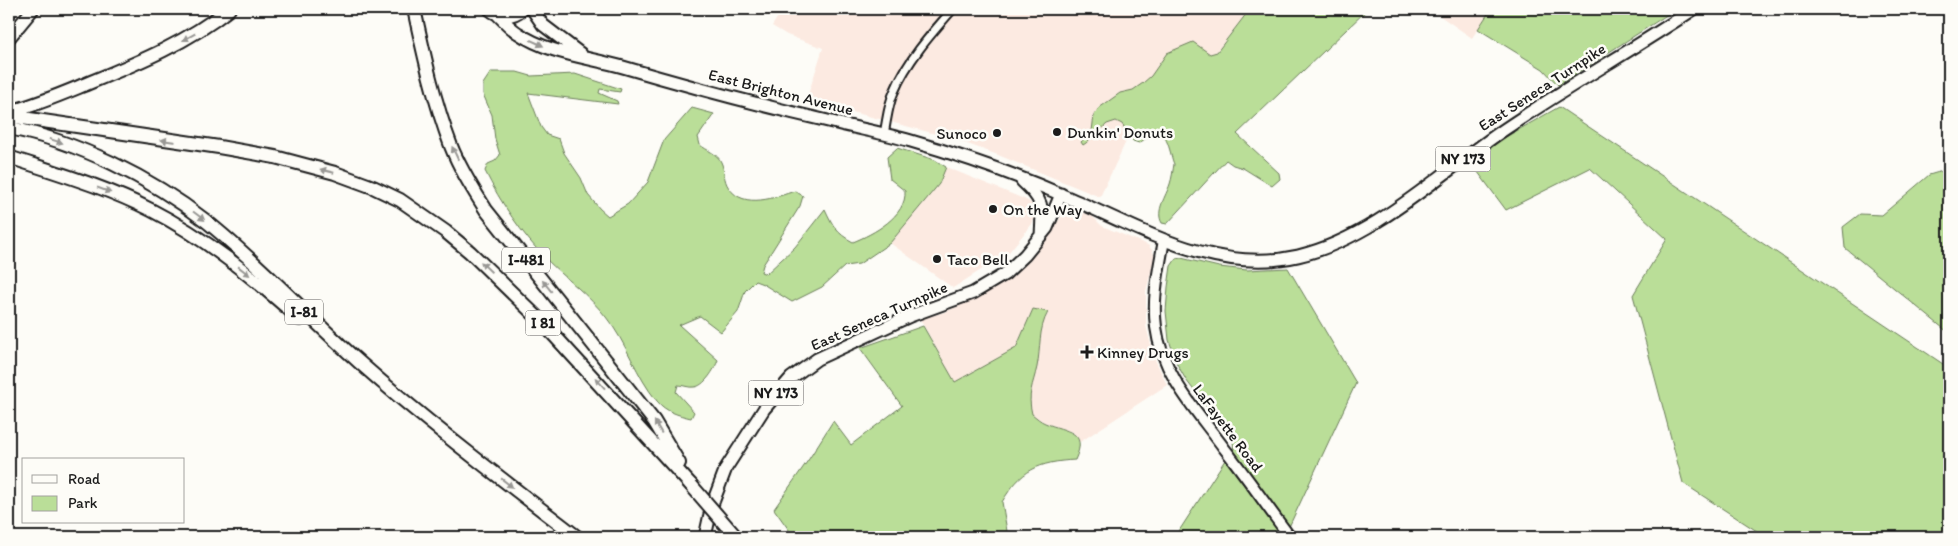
<svg xmlns="http://www.w3.org/2000/svg" width="1958" height="546" font-family="Itim,sans-serif">
  <style>
    .built { fill: #fceae1 }
    .green { fill: #bade98; stroke: #6b7d5a }
    .lines { fill: none; stroke-linecap: round; stroke-linejoin: round }
    .street-casing { stroke: #1c1c1c; stroke-width: 11 }
    .secondary-casing { stroke: #1c1c1c; stroke-width: 14 }
    .primary-casing { stroke: #1c1c1c; stroke-width: 15 }
    .highway-casing { stroke: #1c1c1c; stroke-width: 16 }
    .street { stroke: #fdfcf7; stroke-width: 7 }
    .secondary { stroke: #fdfcf7; stroke-width: 10 }
    .primary { stroke: #fdfcf7; stroke-width: 11 }
    .highway { stroke: #fdfcf7; stroke-width: 12 }
    .highway-bridge-casing { stroke: #1c1c1c; stroke-width: 16; stroke-linecap: butt }
    .highway-bridge { stroke: #fdfcf7; stroke-width: 12 }
    .oneway { fill: #989794 }
    .poi-dot { fill: #1c1c1c; stroke: #fdfcf7; stroke-width: 2 }
    .labels { text-anchor: middle; dominant-baseline: central; stroke-width: 5; stroke-linejoin: round; paint-order: stroke }
    .shield { fill: #fdfcf7; stroke: #605f5e; stroke-width: 1 }
    .shield-label { font-size: 15px; font-weight: bold; fill: #1c1c1c }
    .street-label { font-size: 16px; fill: #1c1c1c; stroke: #fdfcf7 }
    .poi-label { font-size: 16px; fill: #1c1c1c; stroke: #fdfcf7; text-anchor: start }
  </style>
  <rect width="100%" height="100%" fill="#fdfcf7"/>
  <filter id="ink" filterUnits="userSpaceOnUse"><feTurbulence type="fractalNoise" baseFrequency=".02" numOctaves="2"/><feDisplacementMap in="SourceGraphic" scale="10" xChannelSelector="R" yChannelSelector="G"/><feConvolveMatrix kernelMatrix="1 2 1 2 8 2 1 2 1" color-interpolation-filters="sRGB"/></filter>
  <g filter="url(#ink)">
    <path class="built" d="M783,9H1250L1217,52L1210,55L1147,119L1129,135L1100,197L998,155L951,138L864,115L806,101L823,48L787,35L772,26Z
      M1430,9H1491L1472,38Z
      M946,167L1024,199L1030,202L1034,209L1035,217L1032,224L1009,252L953,288L890,243L939,184Z
      M1070,210H1076L1092,216L1102,226L1148,245L1152,250L1155,257L1146,291V326L1154,357L1167,385L1080,442L1072,432L1045,423L1032,414L1029,403L1030,388L1037,366L1042,324L1048,313L1033,309L1016,348L955,382L920,319L945,312L981,296L1010,275L1042,244L1064,213Z"/>
    <path class="green" d="M1250,9H1368L1237,134L1279,173L1280,179L1272,186L1243,168L1233,165L1226,160L1167,224L1162,223C1155,211 1166,196 1170,184C1172,178 1173,170 1174,164C1170,156 1168,127 1153,134C1148,137 1144,140 1139,143L1133,141L1122,124L1116,121L1107,124L1086,143L1083,145L1081,142L1092,131L1094,115L1099,108L1120,93L1133,90L1143,83L1151,76L1167,53L1193,42L1210,54L1217,52Z
      M1491,9H1676L1558,85L1543,69L1478,29Z
      M491,72H517L531,76L575,74L621,89L620,92L600,89L599,93L617,101L618,104L528,93L541,127L547,135L559,139L564,153L581,178L588,195L600,209L608,216L628,204L648,182L664,140L692,108L714,114L698,137L700,145C706,150 718,154 721,162C725,170 723,180 729,188C744,210 776,197 795,191L803,196L800,206L763,265L761,272L766,274L795,247L825,209C833,226 836,233 853,242C873,234 907,216 905,191L890,179L887,157L897,148L935,160L946,167L939,184L890,243L859,264L845,266L822,287L792,302L763,284L755,281L745,291L738,312L721,332L700,316L679,325L718,360C715,369 704,387 694,387C689,388 683,385 678,385L676,392L694,412L691,418C678,415 666,412 657,401C636,376 627,343 606,317C589,295 565,278 546,259C522,234 500,202 485,171L488,164L495,161L500,155L495,139L492,115L483,94V84Z
      M1559,107L1949,368V537H1766L1683,483L1633,295L1667,239L1590,168L1506,210L1469,160L1495,143Z
      M1949,169V333L1845,248L1843,227L1860,214L1882,215L1929,175Z
      M1181,258L1219,267L1247,270L1288,268L1356,383L1288,529L1234,453L1233,441L1186,380L1177,364L1169,340L1166,311L1168,287L1171,266L1176,259Z
      M1033,309L1048,312C1038,330 1041,347 1037,367C1033,385 1027,394 1032,414C1036,417 1040,421 1045,423C1066,432 1089,430 1075,460C1038,462 1021,470 1002,502L1008,537H794L774,509L809,459L833,421L851,445L902,406L860,348L923,326L955,382L1016,348Z
      M1225,460L1283,537H1175Z"/>
    <g class="lines">
      <defs>
        <path id="street" d="M884,134C887,120 888,105 894,92C907,61 931,34 953,9"/>
        <path id="secondary" d="M1164,240C1159,269 1152,297 1156,327C1162,375 1197,411 1224,448C1247,477 1268,508 1290,537"/>
        <path id="primary" d="M489,9C499,18 513,18 522,9
          M532,9L543,25L581,54
          M498,15C504,21 510,28 518,33C549,54 588,57 623,67C691,87 759,105 828,121C855,128 884,133 911,141C963,156 1017,175 1067,197C1140,228 1215,275 1298,256C1375,238 1440,173 1505,129C1567,87 1632,50 1694,9
          M9,38L33,9
          M1022,181C1044,201 1043,206 1041,235
          M705,537L712,505L726,468L764,409L791,378L817,359L910,316L973,293L1005,274L1025,255L1047,228L1061,194"/>
        <path id="highway" d="M414,9C424,55 434,101 451,146C460,169 473,189 486,210L654,421L679,463
          M9,112C37,105 64,93 91,82C140,62 188,42 229,9
          M9,116L219,147L275,157L335,173L373,187L400,200L446,232L470,252L542,322L691,485
          M9,128C77,141 151,178 206,221C259,263 307,316 359,362C429,424 503,480 577,537
          M9,157C57,173 106,187 151,210C206,238 254,278 300,319"/>
      </defs>
      <use href="#street" class="street-casing"/>
      <use href="#secondary" class="secondary-casing"/>
      <use href="#primary" class="primary-casing"/>
      <use href="#highway" class="highway-casing"/>
      <use href="#street" class="street"/>
      <use href="#secondary" class="secondary"/>
      <use href="#primary" class="primary"/>
      <use href="#highway" class="highway"/>
      <defs>
        <path id="highway-bridge" d="M691,485L736,537"/>
      </defs>
      <use href="#highway-bridge" class="highway-bridge-casing"/>
      <use href="#highway-bridge" class="highway-bridge"/>
    </g>
    <defs><path id="oneway-solid" d="M-6-.8H1V-3.2L6.5 0L1 3.2V.8H-6Z" transform="scale(1.25)"/></defs>
    <g class="oneway">
      <use href="#oneway-solid" transform="translate(189 37) rotate(151)"/>
      <use href="#oneway-solid" transform="translate(537 43) rotate(25)"/>
      <use href="#oneway-solid" transform="translate(56 141) rotate(18)"/>
      <use href="#oneway-solid" transform="translate(168 141) rotate(-172)"/>
      <use href="#oneway-solid" transform="translate(455 153) rotate(-115)"/>
      <use href="#oneway-solid" transform="translate(327 171) rotate(-166)"/>
      <use href="#oneway-solid" transform="translate(104 190) rotate(21)"/>
      <use href="#oneway-solid" transform="translate(199 216) rotate(37)"/>
      <use href="#oneway-solid" transform="translate(486 267) rotate(-136)"/>
      <use href="#oneway-solid" transform="translate(244 271) rotate(38)"/>
      <use href="#oneway-solid" transform="translate(547 286) rotate(-129)"/>
      <use href="#oneway-solid" transform="translate(600 383) rotate(-132)"/>
      <use href="#oneway-solid" transform="translate(658 427) rotate(-120)"/>
      <use href="#oneway-solid" transform="translate(507 483) rotate(38)"/>
    </g>
  </g>
  <g class="poi-dot">
    <circle cx="1057" cy="132" r="5"/>
    <circle cx="997" cy="133" r="5"/>
    <circle cx="993" cy="209" r="5"/>
    <circle cx="937" cy="259" r="5"/>
    <path d="M1084.5 344.5h5v5h5v5h-5v5h-5v-5h-5v-5h5z"/>
  </g>
  <g class="labels">
    <g class="shield">
      <rect x="1435.5" y="146.5" width="55" height="25" rx="4"/>
      <rect x="502" y="247.5" width="48" height="25" rx="4"/>
      <rect x="285" y="299.5" width="38" height="25" rx="4"/>
      <rect x="525.5" y="310.5" width="35" height="25" rx="4"/>
      <rect x="748.5" y="380.5" width="55" height="25" rx="4"/>
    </g>
    <g class="shield-label">
      <text x="1463" y="159">NY 173</text>
      <text x="526" y="260">I-481</text>
      <text x="304" y="312">I-81</text>
      <text x="543" y="323">I 81</text>
      <text x="776" y="393">NY 173</text>
    </g>
    <g class="street-label">
      <text transform="translate(1542 87) rotate(-33)">East Seneca Turnpike</text>
      <text transform="translate(781 92) rotate(14)">East Brighton Avenue</text>
      <text transform="translate(879 316) rotate(-24)">East Seneca Turnpike</text>
      <text transform="translate(1228 428) rotate(53)">LaFayette Road</text>
    </g>
    <g class="poi-label">
      <text x="1067" y="132">Dunkin' Donuts</text>
      <text x="987" y="133" text-anchor="end">Sunoco</text>
      <text x="1003" y="209">On the Way</text>
      <text x="947" y="259">Taco Bell</text>
      <text x="1097" y="352">Kinney Drugs</text>
    </g>
  </g>
  <rect width="1958" height="546" fill="none" stroke="#fdfcf7" stroke-width="30"/>
  <rect x="15" y="15" width="1928" height="516" fill="none" stroke="#1c1c1c" stroke-width="2" filter="url(#ink)"/>
  <rect x="22" y="458" width="162" height="65" fill="#fdfcf7" stroke="#a3a29f"/>
  <rect x="32" y="475" width="25" height="8" fill="#fdfcf7" stroke="#a3a29f"/>
  <text x="68" y="484" font-size="15" fill="#1c1c1c">Road</text>
  <rect x="32" y="496" width="25" height="15" fill="#bade98" stroke="#a3a29f"/>
  <text x="68" y="508" font-size="15" fill="#1c1c1c">Park</text>
</svg>
